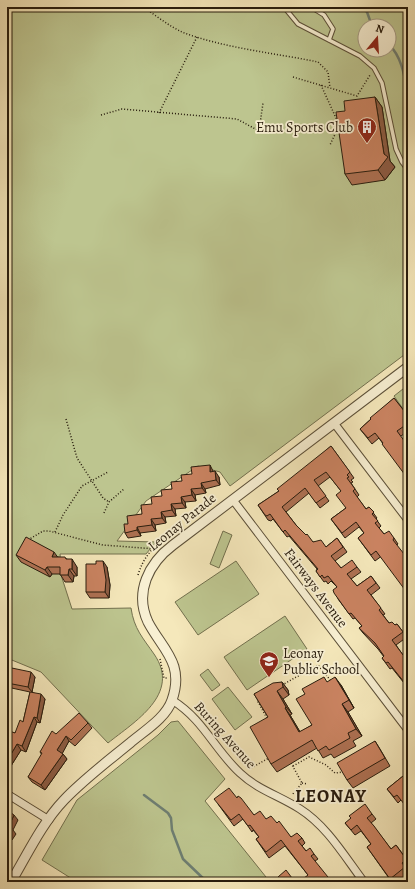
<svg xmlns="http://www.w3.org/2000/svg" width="415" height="889" font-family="Alegreya,serif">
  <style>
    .green { fill: #bdc58f; stroke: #72704e; fill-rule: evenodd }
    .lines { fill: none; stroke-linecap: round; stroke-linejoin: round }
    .stream { stroke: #6e7e72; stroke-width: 2.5 }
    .service-casing { stroke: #5b4f38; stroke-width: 5.5 }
    .minor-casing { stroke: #5b4f38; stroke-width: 9 }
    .tertiary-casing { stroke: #5b4f38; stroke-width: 11 }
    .path { stroke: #281c0d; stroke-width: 1.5; stroke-dasharray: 1 2; stroke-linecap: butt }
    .service { stroke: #f8f0d3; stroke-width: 3.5 }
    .minor { stroke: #f8f0d3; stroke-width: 7 }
    .tertiary { stroke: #f8f0d3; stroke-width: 9 }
    .wall { fill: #ae7153; stroke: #281c0d }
    .shaded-wall { fill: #8d5c44; stroke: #281c0d }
    .building { fill: #ca8361; stroke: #281c0d }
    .labels { text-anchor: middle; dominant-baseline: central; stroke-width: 3.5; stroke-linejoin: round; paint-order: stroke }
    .poi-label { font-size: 14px; fill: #281c0d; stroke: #f8f0d3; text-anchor: end }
    .street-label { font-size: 14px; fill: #281c0d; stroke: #f8f0d3 }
    .district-label { font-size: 18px; font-weight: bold; letter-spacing: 1px; fill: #281c0d; stroke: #f8f0d3 }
  </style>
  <rect width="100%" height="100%" fill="#f5e8bb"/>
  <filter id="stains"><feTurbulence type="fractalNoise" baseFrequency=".005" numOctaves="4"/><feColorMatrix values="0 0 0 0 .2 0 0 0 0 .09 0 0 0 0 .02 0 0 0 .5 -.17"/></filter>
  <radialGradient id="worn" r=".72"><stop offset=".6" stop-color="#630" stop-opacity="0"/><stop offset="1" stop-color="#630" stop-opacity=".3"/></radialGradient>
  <path class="green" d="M7,7H408V352L230,486L220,472L198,466L146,501L117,541L156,542L146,554H60L62,578L72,609L131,608C134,629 143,638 154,654C182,694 134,722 108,743L41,672L7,658ZM365,26H389V50H365Z
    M408,385V416L394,396Z
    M223,531L232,535L219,568L210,564Z
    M236,561L259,594L198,635L175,602Z
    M285,616L307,649L247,690L224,657Z
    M208,669L220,685L212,691L200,675Z
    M228,687L252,717L235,730L212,699Z
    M178,721L225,779L205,801L270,882H77L42,860L77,800L158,735L171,722Z"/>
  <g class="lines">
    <path class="stream" d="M362,7L367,12L372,26
      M389,45C402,56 405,79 408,95
      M144,795L168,813L171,818L172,830L183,859L207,882"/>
    <defs>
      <path id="service" d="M284,7L298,24L360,56L374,68L382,83L396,149L402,162L408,170
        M311,7L324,15L333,29L329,40"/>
      <path id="minor" d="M334,423L408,520
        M233,500L408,730
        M172,700C204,720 214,749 240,773C258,790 280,796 300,809C327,826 345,857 364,882
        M7,794L49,820"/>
      <path id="tertiary" d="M11,882C27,855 42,823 64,800C84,779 108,761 130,743C144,731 166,718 172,700C185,663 162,649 148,622C134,592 149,563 173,545L408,367"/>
    </defs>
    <use href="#service" class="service-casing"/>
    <use href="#minor" class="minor-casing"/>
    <use href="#tertiary" class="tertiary-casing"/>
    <path class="path" d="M143,7C155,15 169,26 182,32C223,48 275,53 318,62L328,72L330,88
      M293,77L357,96L370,75
      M321,85L336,118L337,130L330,145
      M159,113L197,37
      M101,115L122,109L237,119L259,131L263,103
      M66,419L77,458L103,498L109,502
      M104,513L109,502L124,489
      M55,532L63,515L82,486L108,472
      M28,540L43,531H49L103,545L156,549
      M138,575C143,558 152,548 166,537
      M160,659L164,678H168
      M282,685L318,665L331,681
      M258,699L257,700L268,720
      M291,763L302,783L292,795
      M293,766L309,757L326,765L335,773L343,772
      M251,768L269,758
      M302,783L307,784"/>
    <use href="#service" class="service"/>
    <use href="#minor" class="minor"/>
    <use href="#tertiary" class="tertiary"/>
  </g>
  <path class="wall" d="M375,97L382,107L390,161L395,167L385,180L352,185L345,174V111Z
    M394,398L408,416V424H407L408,426V431L401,436L383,444L379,438L372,444L360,429Z
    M331,446L354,478L351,480L353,482L351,483L359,495L357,497L366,509L369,507L377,518L376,519L381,526L379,528L384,534L394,538L398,544L375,561L358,538L364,533L359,527L345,538L331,519L346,508L341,491L330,477L318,486L329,501L320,508L309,493L286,512L296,525L313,542L326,547L337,538L347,552L335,561L341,568L357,567L361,572L351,579L357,586L371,576L380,588L371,595L385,614L383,615L389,623L395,625L397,624L407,637L396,645L403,655L408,658V688L392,668L390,669L382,658L384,657L378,649L363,633L359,628L362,626L355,618L353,619L338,599L337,587L331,581L328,584L326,581L324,582L316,571L317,569L289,536L287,537L273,519L271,521L268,520L258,505L279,491Z
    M213,471L219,477L220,485L205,489L206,493L195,495L196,501L185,502L186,508L175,509L176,516L165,517L166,523L155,525L156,531L140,533L141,536L128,538L125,533L128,524L142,514L152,504L172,489Z
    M16,555L58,557L67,559L77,567V576H74L73,582H65L60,574H52L50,577L21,562Z
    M107,567L110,585L109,598H90L86,592Z
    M7,666L8,667L35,677L32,692L45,699L40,723L37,722L26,752L21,750L9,769L7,767V732L15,733L23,722L30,692L7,687Z
    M282,682L288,690L289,695L283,699L292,714L290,715L300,732L312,725L305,694L328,682L341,685L354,708L348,712L362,736L353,741L356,746L334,758L331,754L323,758L317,748L277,772L271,764L268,717L254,694Z
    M88,723L92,728L75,746L69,741L62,753L67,759L45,790L32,782L28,777L42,755L40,752L56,734Z
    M375,741L380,749L390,766L353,788L347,780Z
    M408,772L401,800L398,803L387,789Z
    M237,798L254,815L277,823L291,837L302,838L305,843L302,846L306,851L314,854L318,859L315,861L308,875L285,846L269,858L256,839L259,837L253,830L252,832L243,819L234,826L218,804Z
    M372,814L376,819L371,823L391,849L396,845L408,861V866L406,868L408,871V873L399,881H391L367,847L371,844L361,831L355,835L345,823Z"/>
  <path class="shaded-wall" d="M375,97L382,107L390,161L395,167L385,180L378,170L384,154Z
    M210,465L213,471L214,477L210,472Z
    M215,471L219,477L220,485L216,480Z
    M201,483L205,489L206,493L202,488Z
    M191,489L195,495L196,501L192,495Z
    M181,497L185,502L186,508L182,503Z
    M171,504L175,509L176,516L172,510Z
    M161,512L165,517L166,523L162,518Z
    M151,519L155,525L156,531L152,525Z
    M137,527L140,533L141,536L137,530Z
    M54,552L59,559L52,557Z
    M72,559L77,567V576L72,569Z
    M103,561L107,567L110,585L109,598L105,592Z
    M47,567L52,574L50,577L45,570Z
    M69,569L74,576L73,582L68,575Z
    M31,672L35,677L32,692L28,687Z
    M335,677L341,685L354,708L349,700Z
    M282,682L288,690L289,695L283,687Z
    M277,691L283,699L292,714L286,707Z
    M41,694L45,699L40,723L37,718Z
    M342,704L348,712L362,736L356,729Z
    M285,708L290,715L305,740L299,732Z
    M34,717L37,722L26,752L22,746Z
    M66,736L69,741L61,756L57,750Z
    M17,744L21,750L9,769L7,766V761Z
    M63,754L67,759L45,790L41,785Z
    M14,815L18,820L13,830L16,834L12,840L8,835L9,826Z
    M7,834L10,839L7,844Z"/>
  <path class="building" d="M375,97L384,154L388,157L378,170L345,174L336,112L345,111L344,101Z
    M394,398L408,416L403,419L407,424L397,431L408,446V479L382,444L383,443L375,433L368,438L360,429L371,419L370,418Z
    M331,446L350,472L347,475L349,477L347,478L355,489L353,491L366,509L369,507L374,512L372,514L378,521L375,523L384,534L389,531L394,538L393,540L408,559V594L376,551L371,555L358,538L364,533L356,522L342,533L331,519L346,508L336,495L341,491L326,472L314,480L326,496L316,503L305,488L282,507L296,525L306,535L307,534L313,542L321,540L326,547L337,538L343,547L331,556L341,568L352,560L357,567L347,574L357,586L371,576L376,583L367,590L381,608L379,610L389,623L392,622L395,625L397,624L403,632L392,640L403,655L405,654L408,658V687L388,662L386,663L382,658L384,656L375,643L359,628L362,626L351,613L349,614L334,593L333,590L337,587L328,576L324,578L322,575L320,577L316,571L318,569L285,530L283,532L270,514L267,516L265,515L258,505L279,491L277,489Z
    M210,465V472L215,471L216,480L201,483L202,488L191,489L192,495L181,497L182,503L171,504L172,510L161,512L162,518L151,519L152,525L137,527V530L125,533L124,524H128L127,516L142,514L141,505L152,504L151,497L162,496L161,490L172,489L171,482L182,481L181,475L192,474L191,467Z
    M26,537L54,552L52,557H65L66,559H72V569H69L68,575H60V567H47L45,570L16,555Z
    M96,561H103L106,580L105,592H86V564H96Z
    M408,596V601L405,598Z
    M7,667L31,672L28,687L7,683Z
    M324,677L327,682L335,677L349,700L342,704L356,729L348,733L350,738L329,750L326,746L318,751L312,740L271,764L250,727L268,717L254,694L273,683L282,682L283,687L277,691L286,707L285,708L299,732L312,725L296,699L305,694L302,689Z
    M30,692L41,694L37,718L34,717L22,746L17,744L7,761V730L15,733L20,720L23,722Z
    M79,713L88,723L71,740L66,736L57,750L63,754L41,785L28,777L42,753L40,752L52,731L56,734Z
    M375,741L385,758L347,780L337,763Z
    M408,772V809L397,795L394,797L387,789Z
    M229,788L237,798L238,796L241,798L254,815L260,811L266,819L271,816L277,823L279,821L291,837L297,833L302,838L298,841L306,851L310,848L314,854L311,856L332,882H299L308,875L281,840L266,852L256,839L259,837L250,825L248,826L239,814L231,820L214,799Z
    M365,804L372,814L367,818L374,826L391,849L396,845L406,859L402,863L405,867L390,879L367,847L371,844L357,825L351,830L345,823L351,818L349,816Z
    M7,810L14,815L9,826L12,828L8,835L7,834Z
    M286,870L295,882H283L278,877Z
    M396,877L400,882H390Z"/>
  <defs>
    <symbol id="building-pin" viewBox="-11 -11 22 30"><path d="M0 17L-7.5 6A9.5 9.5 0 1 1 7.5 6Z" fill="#8f2418" stroke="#f8f0d3"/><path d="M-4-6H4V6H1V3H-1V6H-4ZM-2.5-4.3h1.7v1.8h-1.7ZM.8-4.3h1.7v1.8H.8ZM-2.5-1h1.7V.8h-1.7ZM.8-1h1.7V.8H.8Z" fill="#fff"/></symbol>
    <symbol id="school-pin" viewBox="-11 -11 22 30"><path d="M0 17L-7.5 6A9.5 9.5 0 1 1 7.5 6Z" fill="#8f2418" stroke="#f8f0d3"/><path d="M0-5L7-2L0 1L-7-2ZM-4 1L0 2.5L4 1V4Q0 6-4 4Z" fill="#fff"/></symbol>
  </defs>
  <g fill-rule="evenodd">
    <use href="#building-pin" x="356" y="116" width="22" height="30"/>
    <use href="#school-pin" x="258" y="650" width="22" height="30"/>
  </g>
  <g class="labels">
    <g class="poi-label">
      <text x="353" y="127">Emu Sports Club</text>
      <text x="283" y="653" text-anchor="start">Leonay<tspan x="283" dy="16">Public School</tspan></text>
    </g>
    <g class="street-label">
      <text transform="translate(182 522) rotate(-39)">Leonay Parade</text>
      <text transform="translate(316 588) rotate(53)">Fairways Avenue</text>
      <text transform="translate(225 735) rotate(48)">Buring Avenue</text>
    </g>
    <g class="district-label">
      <text x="331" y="796">LEONAY</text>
    </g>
  </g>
  <rect width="415" height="889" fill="none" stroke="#f5e8bb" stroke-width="24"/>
  <rect x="8" y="8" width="399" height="873" fill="none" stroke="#281c0d" stroke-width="2"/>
  <rect x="12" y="12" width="391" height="865" fill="none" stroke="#281c0d"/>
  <g transform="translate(377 38) rotate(18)"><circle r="19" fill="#f8f0d3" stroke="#a59b84"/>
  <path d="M0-3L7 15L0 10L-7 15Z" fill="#8f2418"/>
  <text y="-6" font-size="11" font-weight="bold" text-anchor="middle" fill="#281c0d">N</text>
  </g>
  <rect width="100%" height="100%" filter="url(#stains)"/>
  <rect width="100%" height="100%" fill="url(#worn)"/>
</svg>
